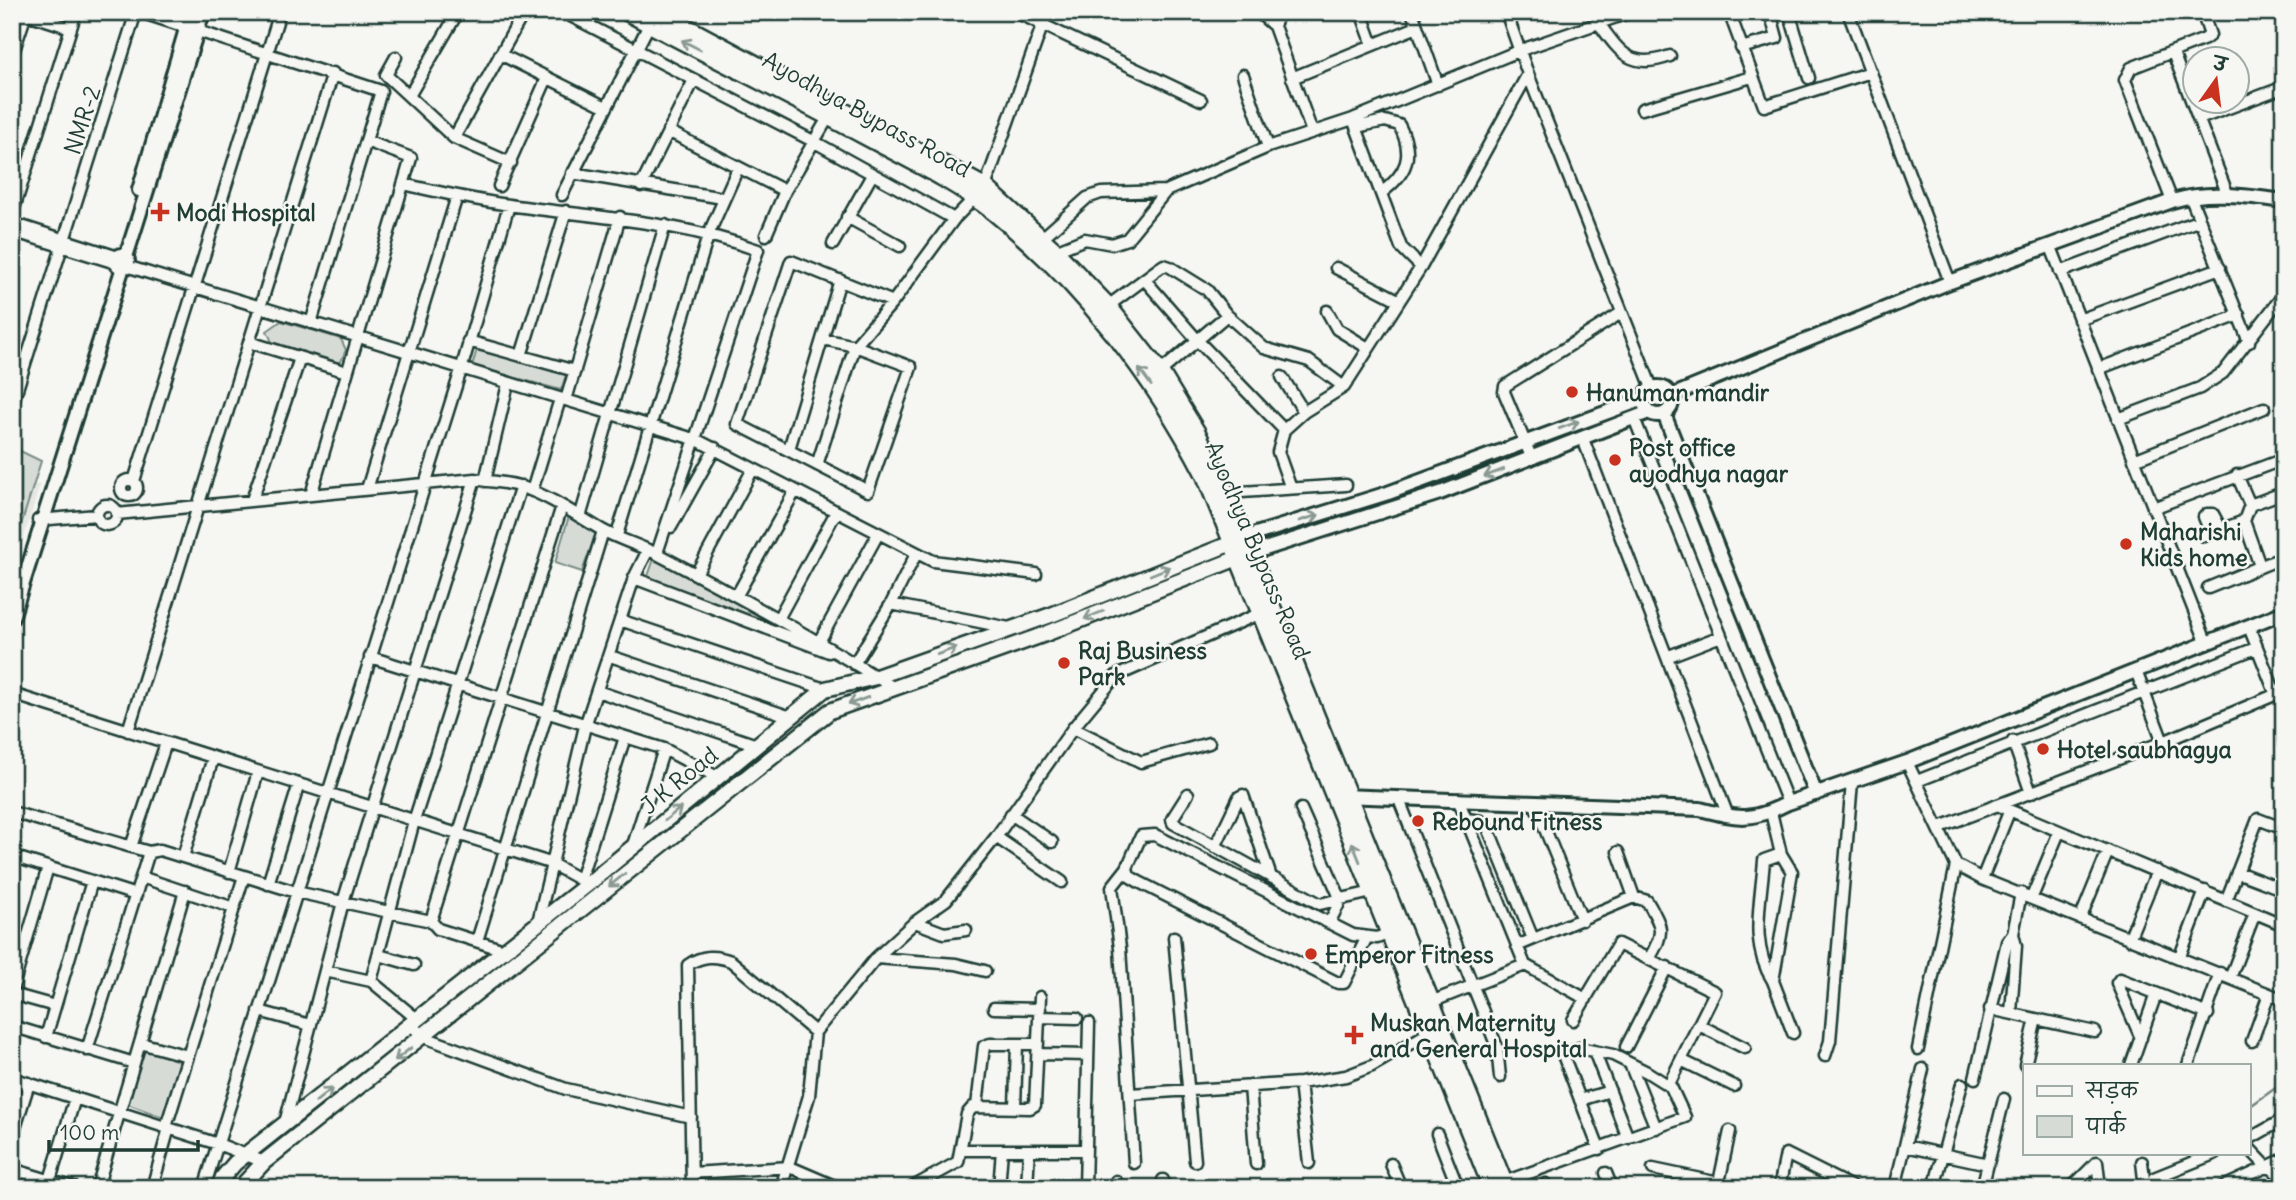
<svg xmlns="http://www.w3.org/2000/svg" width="2296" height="1200" font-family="Delius,'Playpen Sans Deva',sans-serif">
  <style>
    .built { fill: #e6e8e4 }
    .green { fill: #d6dbd6; stroke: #7a8c85; stroke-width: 2 }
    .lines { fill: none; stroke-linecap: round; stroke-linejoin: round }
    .stream { stroke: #72847d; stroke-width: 2.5 }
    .minor-casing { stroke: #1f3d34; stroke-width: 15 }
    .tertiary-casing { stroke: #1f3d34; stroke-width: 18 }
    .secondary-casing { stroke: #1f3d34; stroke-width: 19 }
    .primary-casing { stroke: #1f3d34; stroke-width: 21 }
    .minor { stroke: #f6f6f2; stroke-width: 10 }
    .tertiary { stroke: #f6f6f2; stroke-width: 12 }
    .secondary { stroke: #f6f6f2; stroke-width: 14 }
    .primary { stroke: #f6f6f2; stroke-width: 16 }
    .oneway { stroke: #8a9a93 }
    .poi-dot { fill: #c8321e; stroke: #f6f6f2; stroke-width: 2.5 }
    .labels { text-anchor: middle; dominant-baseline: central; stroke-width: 5; stroke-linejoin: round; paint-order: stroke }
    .street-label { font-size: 23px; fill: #1f3d34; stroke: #f6f6f2 }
    .poi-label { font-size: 23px; font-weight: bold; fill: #1f3d34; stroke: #f6f6f2; text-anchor: start }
  </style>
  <rect width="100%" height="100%" fill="#f6f6f2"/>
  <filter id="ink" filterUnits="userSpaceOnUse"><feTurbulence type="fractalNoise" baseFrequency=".0143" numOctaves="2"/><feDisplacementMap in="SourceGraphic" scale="14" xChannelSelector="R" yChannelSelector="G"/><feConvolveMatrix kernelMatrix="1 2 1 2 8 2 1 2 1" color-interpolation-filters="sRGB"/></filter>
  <g filter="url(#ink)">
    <path class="built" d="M12,483L40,485L12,576Z"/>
    <path class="green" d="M281,321L341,339L346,350L340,363L272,342L267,331Z
      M478,346L545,365L553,372L561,370L566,375L561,390L472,366Z
      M12,447L41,461L12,554Z
      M569,516L596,533L582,572L555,563Z
      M654,559L811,642L647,579Z
      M145,1050L180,1061L163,1117L127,1104Z"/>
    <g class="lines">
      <path class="stream" d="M2249,1107L2284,1082"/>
      <defs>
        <path id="minor" d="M21,12L71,28
          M140,12L381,91L311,323
          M563,12L813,141L954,219
          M1016,12L1201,100
          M1258,12L1274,26L1312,132
          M1361,12L1373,45
          M1412,12L1438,85
          M1506,12L1528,74L1652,388
          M1729,12L1764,106L1871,72
          M1789,12L1809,78
          M1848,12L1950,282
          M1600,25C1621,54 1632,70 1670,56
          M1274,26L1279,12
          M1741,48L1777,38L1770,12
          M2173,53L2227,193
          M500,54L606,107
          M12,56L26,14
          M396,57L386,75L454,138L511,163
          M1243,75L1268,147
          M1292,78L1417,27
          M409,96L458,12
          M1642,109L1752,77
          M1353,119L1401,247L1421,267
          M2199,119L2284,87
          M1356,127L1385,121L1399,125C1415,155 1407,174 1381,193
          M668,131L785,191
          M454,138L524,12
          M572,173L723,198
          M403,184C438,192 474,200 509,205C596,218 674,220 758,250L657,553
          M499,186L547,78
          M641,186L694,80
          M562,195L651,21
          M2190,196L2249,342
          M2172,201L2125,80L2131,68L2205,39L2210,35L2202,12
          M12,215L76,12
          M847,217L900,246
          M12,223L118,257
          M12,231L116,263
          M766,235L785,191L829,116
          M1041,239L1087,198L1101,193L1166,191L1268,147L1353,119L1521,50L1631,12
          M833,244L872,175
          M2051,247L2207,644
          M1055,251L1085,239L1112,244L1127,239L1166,191
          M126,266L697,440L933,561L1036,574
          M1336,268L1398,300
          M2060,272L2200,220
          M1145,280L1199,342L1284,430
          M1108,306L1158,269L1164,265L1170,267L1207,290L1227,315L1264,348L1309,361L1344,387
          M1327,311L1337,329L1368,348
          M2079,320L2220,268
          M823,339L855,346L911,367L868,491L737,424L791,261L893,302
          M468,341L575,371
          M249,342L347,372
          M521,356L566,211
          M2098,369L2239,315
          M1160,372L1227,315
          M1282,377L1304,412
          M566,400L620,217
          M12,405L136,12
          M1634,418L1788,803
          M2118,419L2200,388L2223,373L2284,294
          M1583,439L1728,816
          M789,449L840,280
          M1532,459L1504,392L1505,386L1621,313
          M2134,460L2264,408
          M817,465L855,346L893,302L954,219L985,187L1047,12
          M2237,475L2250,505
          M121 488a8 8 0 1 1 16 0a8 8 0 1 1-16 0Z
          M134,481L280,12
          M485,481L508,384
          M1290,486L1278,452L1284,430L1304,412L1344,387L1421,267L1528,74
          M367,489L457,196
          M532,491L560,399
          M1226,493L1346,485
          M311,495L411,158L366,141
          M252,500L300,358
          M97 515a10 10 0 1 1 20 0a10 10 0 1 1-20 0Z
          M2153,508L2284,459
          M117,514L475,479C490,482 508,482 522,487C551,497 576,515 602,530C620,540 642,546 661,556C740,597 818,640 894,688
          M581,514L665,225
          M38,520L97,515
          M2244,521L2260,566
          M671,527L715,448
          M2211,534L2204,517L2207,514H2213L2221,529
          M617,535L709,233L738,168
          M2204,536L2244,521L2250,505L2277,495L2284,496
          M696,574L753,469
          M634,578L829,652
          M2208,588L2284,557
          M737,595L795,491
          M891,604L1009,628
          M778,619L836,512
          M620,620L825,689
          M2249,627L2276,695
          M820,640L878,534
          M610,656L791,717
          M1669,656L1721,636
          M370,657L664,749L719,778
          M854,664L891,604L916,554
          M2136,671L2163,742
          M597,691L757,745
          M12,694L550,863L588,884
          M1073,728L1141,762L1209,743
          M128,731L333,73
          M2013,741L2031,793
          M1907,762L1956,865L1982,879L2284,1000
          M1917,781L2256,648
          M1188,794L1172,819L1173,823L1320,904L1372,892
          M1398,797L1497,1047L1500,1077
          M1458,799L1525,965L1586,999
          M1534,802L1582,920
          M1997,805L2284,925
          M1301,809L1341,900L1329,923
          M12,812L149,852L160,850L296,892L431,921L438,929L504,950
          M1771,812L1781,854L1792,872L1773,981L1793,1033
          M1011,814L1052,842
          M1467,819L1481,821L1488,828L1533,939
          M1940,827L2163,742L2284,691
          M996,837L1062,882
          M633,845L664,749
          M131,847L166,743
          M1215,847L1239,797L1243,795L1271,877
          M1618,852L1634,897
          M12,856L136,895
          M183,857L213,758
          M1127,868L1112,887L1120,948L1134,1163
          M229,872L258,772
          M2237,872L2284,890
          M141,877L234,908
          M1982,879L2009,812
          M580,880L625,737
          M268,884L299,784
          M2032,897L2059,832
          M2226,901L2258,819L2284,829
          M2081,917L2108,851
          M431,921L562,506
          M538,922L585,726L634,578L648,550
          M915,922L944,933L966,930
          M1174,937L1195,1161
          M1366,939L1344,983H1338L1139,882L1129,876L1127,868L1141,836L1155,835L1353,935L1377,938L1390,933
          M2129,939L2157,871
          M477,941L603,531
          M1517,946L1634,897L1647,901C1663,928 1665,932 1649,959
          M379,955L414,965
          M2180,956L2205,891
          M876,958L956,964L985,971
          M325,971L371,981L418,1020
          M2230,978L2255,913
          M371,981L414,821L521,486
          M1773,981C1749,944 1761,903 1764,860L1781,854
          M12,990L48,867
          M12,994L55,1006
          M1431,1002L1525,965
          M994,1008L1040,1009
          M1990,1009L2095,1032
          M259,1011L310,1025
          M2011,1013L2016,946L2013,934
          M1039,1017L1077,1018
          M1573,1020L1618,944L1715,992L1672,1078
          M411,1025L424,1037L566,1089L691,1117
          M1699,1025L1745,1048
          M12,1026L134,1063
          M46,1037L92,881
          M2141,1038L2117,983L2120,979L2208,1014
          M2252,1041L2269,994
          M140,1043L188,1056
          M1626,1047L1667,967
          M1918,1049L1956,865
          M87,1050L149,852
          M1594,1051L1628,1138
          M1038,1054L1088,1055
          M1825,1056L1830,1041L1852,782
          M1681,1060L1734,1086
          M1630,1064L1656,1128
          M2025,1065L2036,1019
          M2131,1065L2156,994
          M2188,1065L2220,973
          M12,1078L218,1144L264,1162
          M1975,1078L2007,942L2013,934L2021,893
          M1300,1083L1309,1163
          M1250,1086L1256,1164
          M1130,1094L1300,1083L1346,1076L1372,1066L1430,1032
          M1580,1100L1610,1091
          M977,1106L984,1046L990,1044H1038
          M1015,1107L1017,1044
          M285,1123L343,902L475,479
          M166,1127L244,876
          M1437,1134L1458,1188
          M12,1138L29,1083
          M2249,1139L2284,1119
          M1905,1146L1988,1164
          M2249,1148L2268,1168
          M962,1150H1085
          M2142,1162L2145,1188
          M1391,1164L1401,1188
          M2270,1167L2284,1179
          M12,1169L75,1188
          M1653,1169L1719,1183
          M692,1173L790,1167L839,1188
          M1606,1173L1612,1188
          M50,1180L75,1098
          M1504,1182L1685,1117L1671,1087L1647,1072L1613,1055L1579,1048L1563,1055L1599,1149
          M1546,1184L1547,1188
          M1718,1187L1730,1131
          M97,1188L185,891
          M152,1188L169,1128
          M204,1188L461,370L509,205
          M692,1188L688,965C702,955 715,955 731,961L815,1032
          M781,1188L809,1096L815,1032L876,958L915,922L946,900L996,837L1073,728L1116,676L1261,613
          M911,1188L958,1162L967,1114L973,1107L1030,1108L1035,1105L1040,997
          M999,1188L1002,1150
          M1027,1188L1029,1150
          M1085,1188L1089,1023
          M1116,1188V1181
          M1163,1188V1180
          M1779,1188L1786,1154L1854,1188
          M1895,1188L1923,1069
          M1934,1188L1962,1084
          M1982,1188L2004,1099
          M2071,1188L2097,1162L2100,1188
          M2158,1188L2154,1178L2216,1153
          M2221,1188L2284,1159"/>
        <path id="tertiary" d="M139,190L191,12
          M116 261a6 6 0 1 1 12 0a6 6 0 1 1-12 0Z
          M126,257L203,12
          M1644 401a14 14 0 1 1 28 0a14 14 0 1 1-28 0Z
          M1671,396L1950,282L2172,201C2210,190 2245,196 2284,201
          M1664,414L1816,794
          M1243,538L1388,493L1643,399
          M1249,554L1440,493L1649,412
          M12,618L123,267
          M1341,796L1700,809C1739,819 1751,822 1788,803L1907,762L2284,612"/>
        <path id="secondary" d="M219,1188L223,1177L235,1163L588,884L825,689L876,677L1051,615L1242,539
          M240,1188L264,1162L830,711L1048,633L1248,554"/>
        <path id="primary" d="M627,12C707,55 788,94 867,137C910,160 956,182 994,212C1082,283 1154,376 1205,475L1492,1188
          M658,12L985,187L1055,251L1108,306L1160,372L1197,433L1226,493L1506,1188"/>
      </defs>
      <use href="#minor" class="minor-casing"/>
      <use href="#tertiary" class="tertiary-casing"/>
      <use href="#secondary" class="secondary-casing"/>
      <use href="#primary" class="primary-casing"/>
      <use href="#minor" class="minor"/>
      <use href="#tertiary" class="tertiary"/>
      <use href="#secondary" class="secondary"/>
      <use href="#primary" class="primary"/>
    </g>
    <defs><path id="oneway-shaft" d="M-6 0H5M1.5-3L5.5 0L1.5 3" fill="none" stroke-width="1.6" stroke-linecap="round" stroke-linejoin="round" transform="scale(1.75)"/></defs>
    <g class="oneway">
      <use href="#oneway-shaft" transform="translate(691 45) rotate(-153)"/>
      <use href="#oneway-shaft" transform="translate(1145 377) rotate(-126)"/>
      <use href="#oneway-shaft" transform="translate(1569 425) rotate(-20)"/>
      <use href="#oneway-shaft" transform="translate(1494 473) rotate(160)"/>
      <use href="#oneway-shaft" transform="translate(1309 518) rotate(-17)"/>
      <use href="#oneway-shaft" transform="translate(1160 571) rotate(-22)"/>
      <use href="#oneway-shaft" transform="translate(1094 615) rotate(158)"/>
      <use href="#oneway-shaft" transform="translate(947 651) rotate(-20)"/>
      <use href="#oneway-shaft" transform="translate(858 701) rotate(160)"/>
      <use href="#oneway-shaft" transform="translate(673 814) rotate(-39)"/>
      <use href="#oneway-shaft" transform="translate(1356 852) rotate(-112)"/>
      <use href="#oneway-shaft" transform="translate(617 880) rotate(141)"/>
      <use href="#oneway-shaft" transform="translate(403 1054) rotate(142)"/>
      <use href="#oneway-shaft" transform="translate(324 1095) rotate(-39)"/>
    </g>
  </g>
  <g class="poi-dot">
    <path d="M156.5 201.5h7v7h7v7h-7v7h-7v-7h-7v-7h7z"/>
    <circle cx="1572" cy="392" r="7"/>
    <circle cx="1615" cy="460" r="7"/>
    <circle cx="2126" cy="544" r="7"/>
    <circle cx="1064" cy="663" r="7"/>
    <circle cx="2043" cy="749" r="7"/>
    <circle cx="1418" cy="821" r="7"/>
    <circle cx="1311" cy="954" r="7"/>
    <path d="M1350.5 1024.5h7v7h7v7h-7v7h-7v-7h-7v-7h7z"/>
  </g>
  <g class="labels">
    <g class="street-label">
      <text transform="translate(867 114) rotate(29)">Ayodhya Bypass Road</text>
      <text transform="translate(82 120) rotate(-72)">NMR-2</text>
      <text transform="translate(1258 550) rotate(67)">Ayodhya Bypass Road</text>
      <text transform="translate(679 780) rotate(-39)">J K Road</text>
    </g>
    <g class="poi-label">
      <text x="176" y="212">Modi Hospital</text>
      <text x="1586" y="392">Hanuman mandir</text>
      <text x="1629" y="447">Post office<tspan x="1629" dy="26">ayodhya nagar</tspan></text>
      <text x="2140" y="531">Maharishi<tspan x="2140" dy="26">Kids home</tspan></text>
      <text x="1078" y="650">Raj Business<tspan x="1078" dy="26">Park</tspan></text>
      <text x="2057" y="749">Hotel saubhagya</text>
      <text x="1432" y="821">Rebound Fitness</text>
      <text x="1325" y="954">Emperor Fitness</text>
      <text x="1370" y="1022">Muskan Maternity<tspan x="1370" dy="26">and General Hospital</tspan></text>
    </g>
  </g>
  <rect width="2296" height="1200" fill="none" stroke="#f6f6f2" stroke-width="42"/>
  <rect x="21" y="21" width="2254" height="1158" fill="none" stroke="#1f3d34" stroke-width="2.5" filter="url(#ink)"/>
  <rect x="2023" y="1064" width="228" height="91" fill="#f6f6f2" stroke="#a0aca6" stroke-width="2"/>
  <rect x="2037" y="1086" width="35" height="10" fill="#f6f6f2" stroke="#a0aca6" stroke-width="2"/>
  <text x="2086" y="1098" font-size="21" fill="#1f3d34">सड़क</text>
  <rect x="2037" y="1116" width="35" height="21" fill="#d6dbd6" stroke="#a0aca6" stroke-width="2"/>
  <text x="2086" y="1134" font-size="21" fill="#1f3d34">पार्क</text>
  <g transform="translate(2216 80) rotate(14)"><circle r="33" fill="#f6f6f2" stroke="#a0aca6" stroke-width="2"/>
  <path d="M0-5L12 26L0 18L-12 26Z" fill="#c8321e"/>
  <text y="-10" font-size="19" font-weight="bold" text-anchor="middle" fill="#1f3d34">उ</text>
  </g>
  <path d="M49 1140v10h149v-10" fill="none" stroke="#1f3d34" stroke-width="3.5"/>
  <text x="60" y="1140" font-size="21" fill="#1f3d34" stroke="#f6f6f2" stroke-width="5" paint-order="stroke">100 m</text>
</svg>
